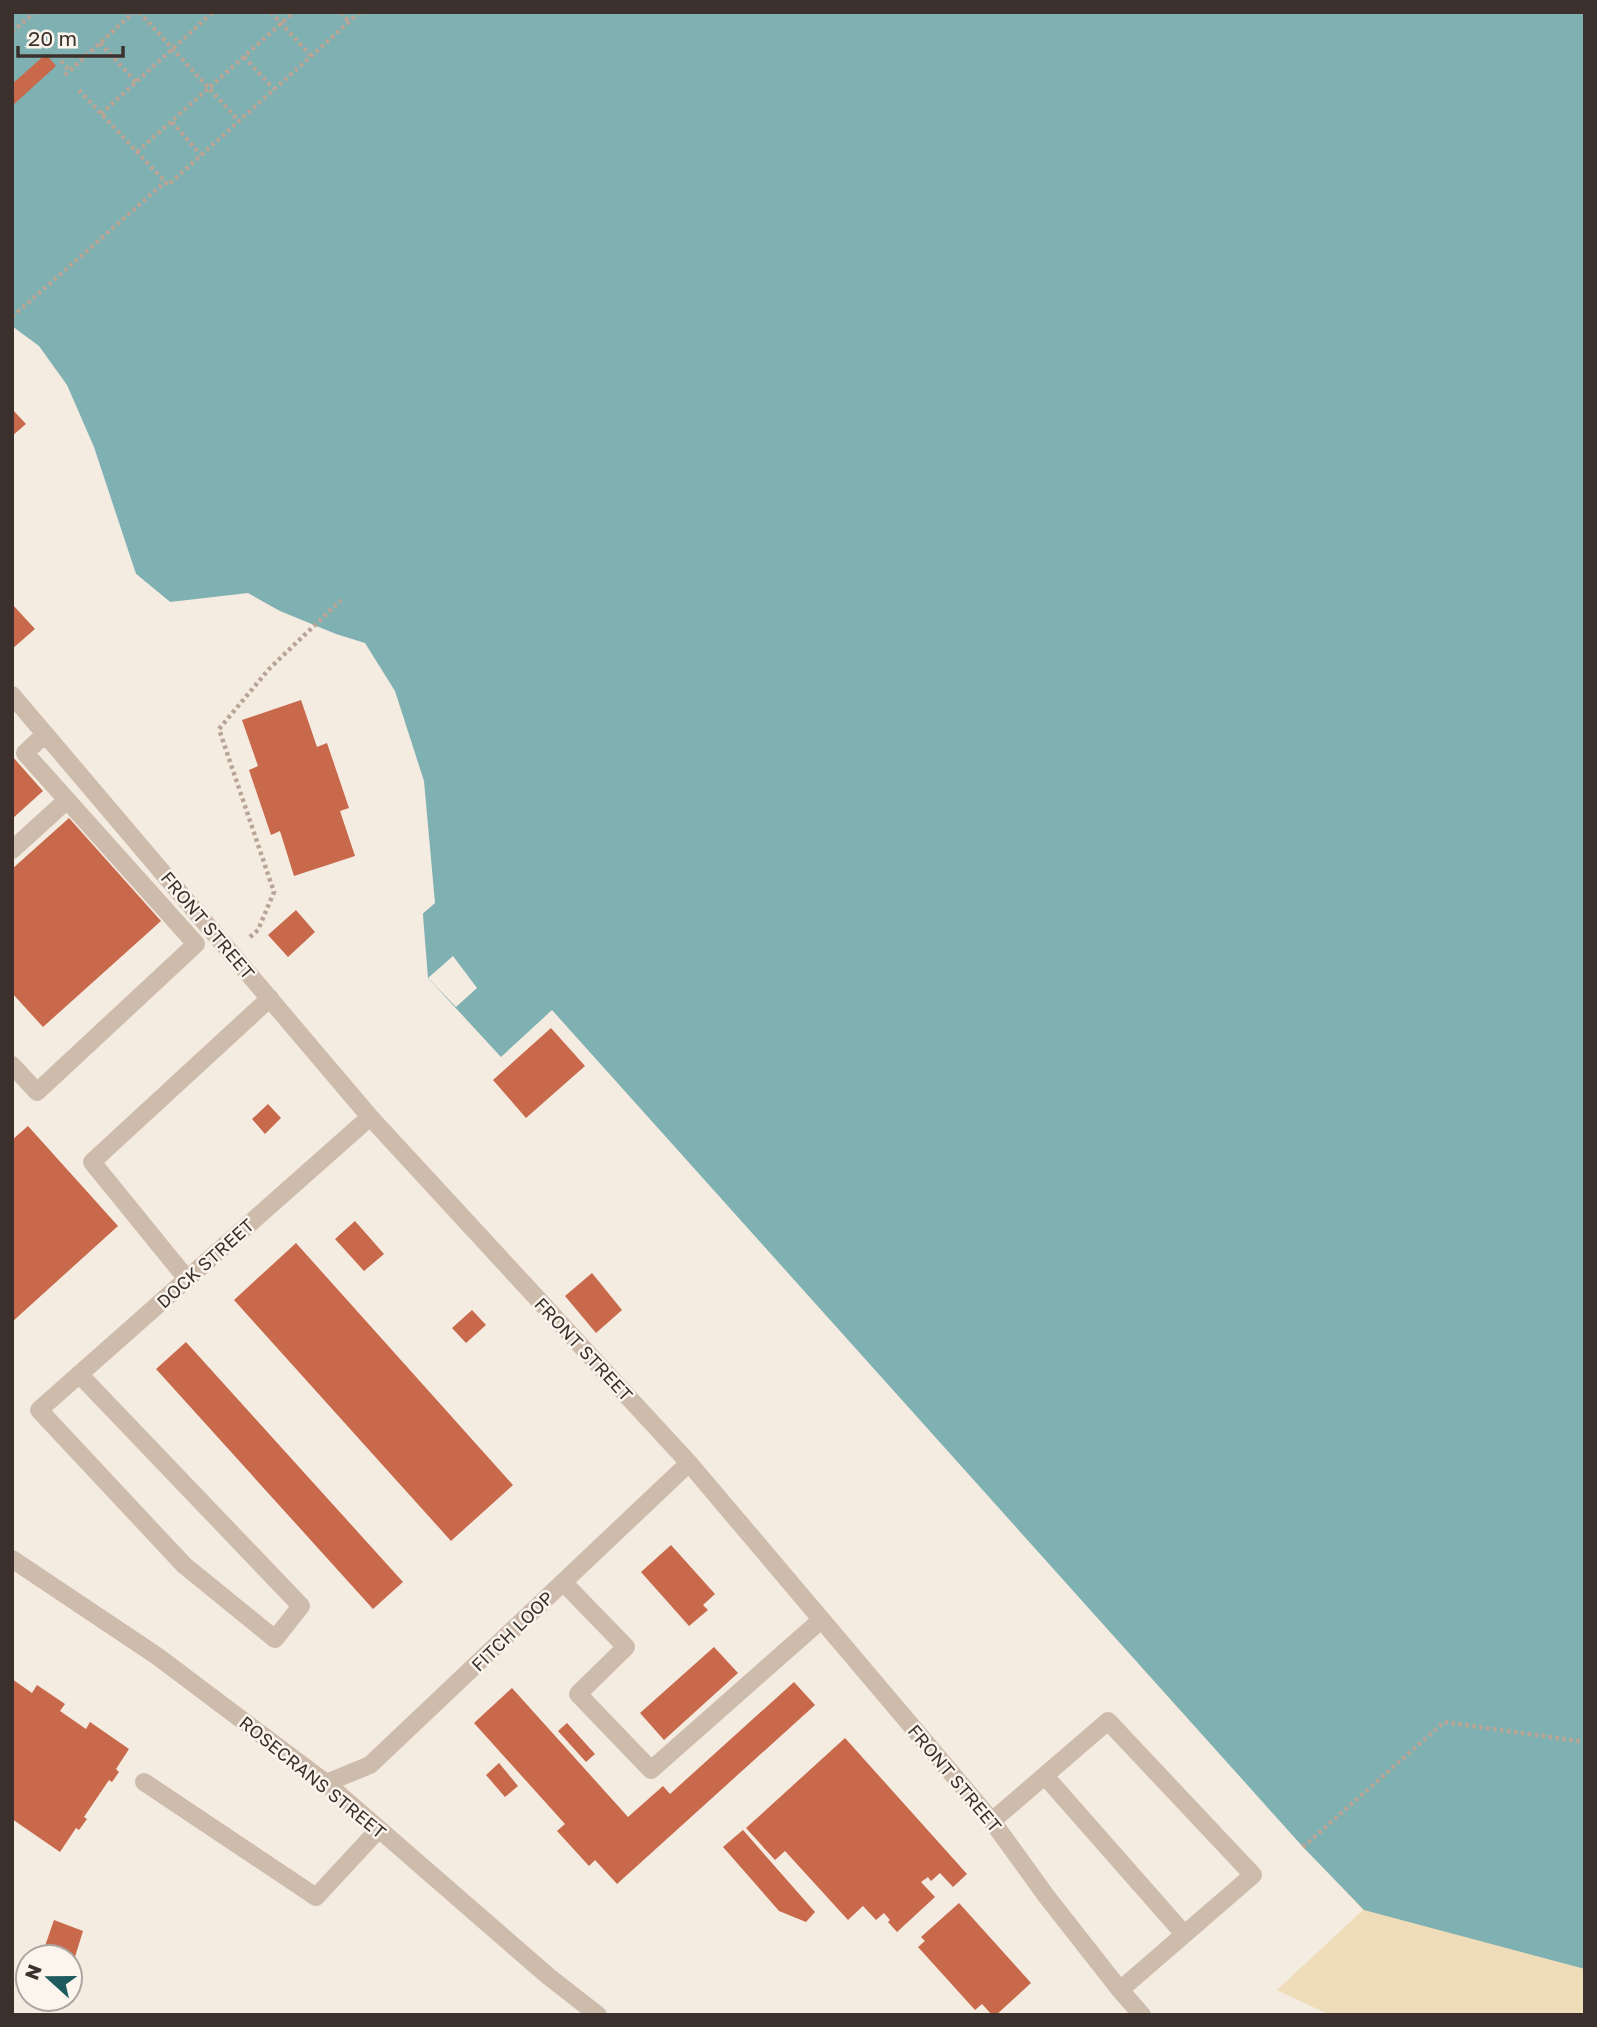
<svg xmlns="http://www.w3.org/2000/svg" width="1597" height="2027" font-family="'Golos Text',sans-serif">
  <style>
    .sand { fill: #efdcb8 }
    .water { fill: #7fb0b2 }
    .pier { fill: #f4ebe1 }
    .building { fill: #c8694b }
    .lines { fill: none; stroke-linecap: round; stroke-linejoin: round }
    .path { stroke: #b9a596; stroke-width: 4.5; stroke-dasharray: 3.5 3.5; stroke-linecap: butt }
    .minor { stroke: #cdbbac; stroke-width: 18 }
    .labels { text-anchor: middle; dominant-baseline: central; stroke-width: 5; stroke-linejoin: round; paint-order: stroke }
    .street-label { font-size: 18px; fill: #3b302b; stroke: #fbf5ee }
  </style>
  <rect width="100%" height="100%" fill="#f4ebe1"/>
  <path class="sand" d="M1141,1667L1585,1843V2015H1330L1277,1990L1363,1910Z"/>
  <path class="water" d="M12,12H1585V1969L1364,1910L1303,1847L552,1010L501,1057L428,978L421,890L356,668L255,599L170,602L136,574L70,436L12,363Z"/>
  <path class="pier" d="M12,326L39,346L67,385L94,447L136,574L170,602L248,593L280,611L336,634L365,643L395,691L424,781L435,903L419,917L417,891L353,670L254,602L169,605L134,576L67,438L12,369Z
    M453,956L477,988L456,1007L428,978Z"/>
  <path class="building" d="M46,54L56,66L12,106V84Z
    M12,409L26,424L12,436Z
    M12,604L35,629L12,649Z
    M301,700L317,747L327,743L349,808L340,811L355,856L294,876L280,831L271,835L249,770L258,766L242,720Z
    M12,756L43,791L12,819Z
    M69,818L161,921L43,1027L12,993V869Z
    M296,910L315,932L288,957L268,935Z
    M551,1028L585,1066L526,1118L493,1080Z
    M268,1104L281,1118L265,1134L252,1119Z
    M28,1126L118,1226L12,1322V1140Z
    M355,1221L384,1254L364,1271L335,1239Z
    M296,1243L513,1485L451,1541L234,1300Z
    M592,1273L622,1310L596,1333L565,1296Z
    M472,1310L486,1325L466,1343L452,1328Z
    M186,1342L403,1582L373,1609L156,1369Z
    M671,1545L715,1594L703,1605L708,1610L689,1626L641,1572Z
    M714,1647L738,1673L664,1740L640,1713Z
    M12,1679L32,1693L37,1685L65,1704L60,1711L86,1729L90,1722L129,1749L116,1769L119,1772L112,1782L109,1780L84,1817L87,1819L79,1830L76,1828L60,1852L12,1819Z
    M794,1682L815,1705L617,1884L595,1860L589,1866L557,1831L565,1824L474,1723L512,1688L628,1817L663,1786L670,1794Z
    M567,1723L595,1754L586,1762L558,1731Z
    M845,1738L967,1874L953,1887L940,1873L931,1881L928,1877L921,1882L935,1897L897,1932L888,1922L890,1920L884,1913L876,1920L863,1906L848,1920L785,1851L775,1860L746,1828Z
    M499,1763L518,1786L505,1797L486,1775Z
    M743,1830L815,1912L806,1922L779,1911L723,1847Z
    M959,1903L1031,1983L996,2015H992L982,2004L975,2010L918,1947L925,1941L921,1937Z
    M54,1920L83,1931L74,1960L70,1959V1957H65L44,1949Z"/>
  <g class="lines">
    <path class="path" d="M139,12L239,121
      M271,12L311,56
      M341,12L349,22
      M12,32L35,12
      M100,43L136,82
      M244,57L274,89
      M61,61L70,71
      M65,75L134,12
      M79,90L168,185L360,12
      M101,114L213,12
      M172,122L201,155
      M137,152L294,12
      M12,317L165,182
      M250,937L258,930L274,892L219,729L269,669L341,600
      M1303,1847L1444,1722L1585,1742"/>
    <path class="minor" d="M12,695L370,1117L689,1463L992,1821L1047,1897L1120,1990L1142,2015
      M12,850L67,800
      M12,1065L37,1092L196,944L25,753L45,734
      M187,1279L92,1162L270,998
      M79,1374L301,1606L275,1639L184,1565L39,1410L370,1117
      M12,1559L157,1656L326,1783L548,1976L598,2015
      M563,1582L626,1647L578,1694L651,1770L821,1620
      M1045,1776L1184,1934
      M144,1782L316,1897L379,1829
      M326,1783L370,1765L689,1463
      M992,1821L1108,1721L1253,1875L1120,1990"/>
  </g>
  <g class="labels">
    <g class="street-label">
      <text transform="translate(208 925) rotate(50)">FRONT STREET</text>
      <text transform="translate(205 1263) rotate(-42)">DOCK STREET</text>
      <text transform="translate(584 1349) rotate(47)">FRONT STREET</text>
      <text transform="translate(512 1631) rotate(-44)">FITCH LOOP</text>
      <text transform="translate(313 1777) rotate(39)">ROSECRANS STREET</text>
      <text transform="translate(955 1778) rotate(50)">FRONT STREET</text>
    </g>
  </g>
  <rect width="1597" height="2027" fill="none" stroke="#3b302b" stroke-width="28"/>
  <g transform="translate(49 1978) rotate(291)"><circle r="33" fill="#fbf5ee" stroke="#aea6a0" stroke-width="2"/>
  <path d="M0-5L12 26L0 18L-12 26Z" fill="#1f5a5e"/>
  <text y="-10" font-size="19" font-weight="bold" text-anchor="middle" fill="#3b302b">N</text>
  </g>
  <path d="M18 46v10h105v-10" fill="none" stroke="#3b302b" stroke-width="3.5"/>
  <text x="28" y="46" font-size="21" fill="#3b302b" stroke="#fbf5ee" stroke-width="5" paint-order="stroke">20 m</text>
</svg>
